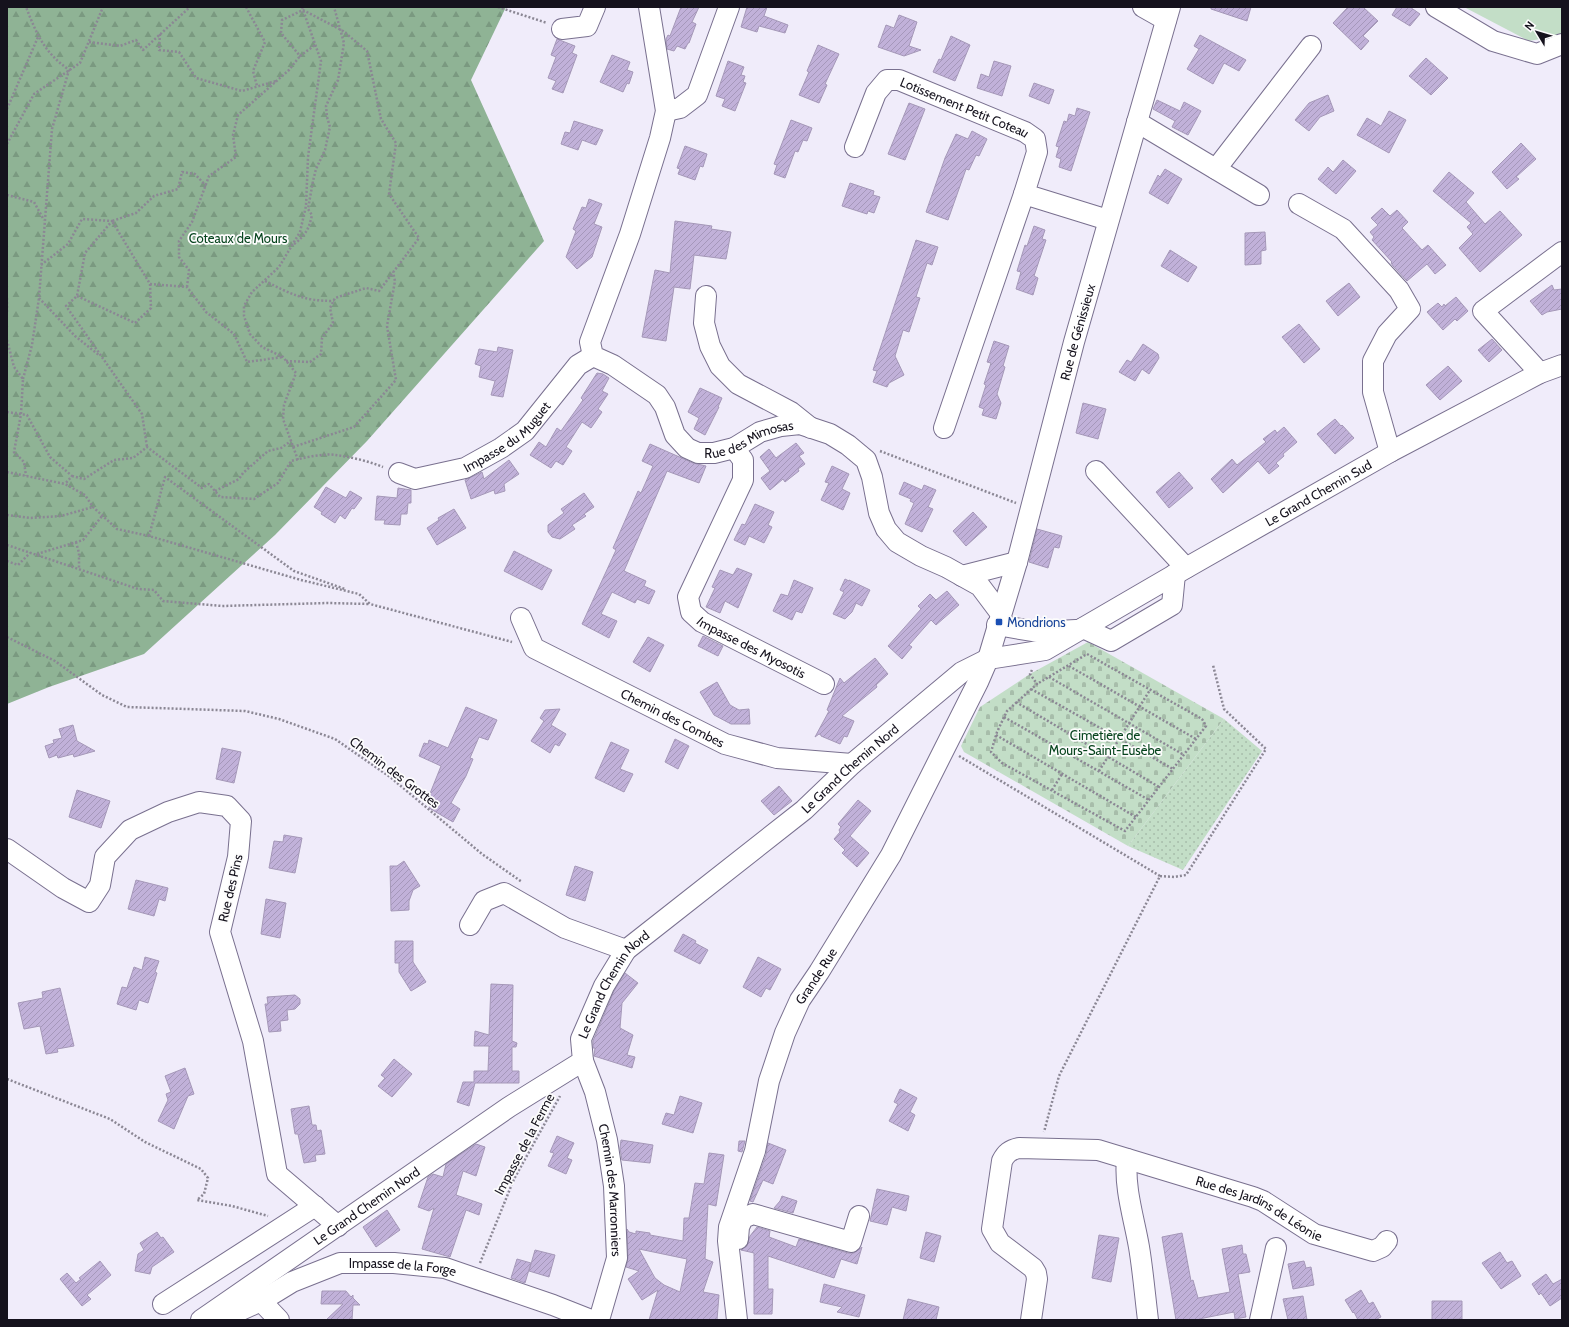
<svg xmlns="http://www.w3.org/2000/svg" width="1569" height="1327" font-family="Cabin,sans-serif">
  <style>
    .forest { fill: url(#forest-firs) }
    .cemetery { fill: url(#cemetery-stones) }
    .park { fill: url(#park-dots) }
    .pitch { fill: #c3dec7 }
    .building { fill: url(#building-hatch); stroke: #a598b8; fill-rule: evenodd }
    .lines { fill: none; stroke-linecap: round; stroke-linejoin: round }
    .minor-casing { stroke: #79708f; stroke-width: 22 }
    .path { stroke: #8b8794; stroke-width: 2.5; stroke-dasharray: 2 2; stroke-linecap: butt }
    .minor { stroke: #fff; stroke-width: 20 }
    .transit-dot { fill: #1a4fb4; stroke: #fcfcfc; stroke-width: 1.5 }
    .labels { text-anchor: middle; dominant-baseline: central; stroke-width: 3.5; stroke-linejoin: round; paint-order: stroke }
    .street-label { font-size: 13px; fill: #15121d; stroke: #fcfcfc }
    .park-label { font-size: 13px; fill: #06441d; stroke: #fcfcfc }
    .transit-label { font-size: 13px; fill: #164399; stroke: #fcfcfc; text-anchor: start }
  </style>
  <defs>
    <pattern id="forest-firs" width="22" height="20" patternUnits="userSpaceOnUse"><rect width="22" height="20" fill="#8fb395"/><path d="M5 1l3.5 6h-7zM16 11l3.5 6h-7z" fill="#7a9980"/></pattern>
    <pattern id="cemetery-stones" width="16" height="16" patternUnits="userSpaceOnUse"><rect width="16" height="16" fill="#c3dec7"/><path d="M2 7V4a2 2 0 0 1 4 0v3zM10 15v-3a2 2 0 0 1 4 0v3z" fill="#a7bdaa"/></pattern>
    <pattern id="park-dots" width="8" height="8" patternUnits="userSpaceOnUse"><rect width="8" height="8" fill="#c3dec7"/><path d="M2 2h.1M6 6h.1" fill="none" stroke="#a7bdaa" stroke-width="1.8" stroke-linecap="round"/></pattern>
    <pattern id="building-hatch" width="6" height="6" patternUnits="userSpaceOnUse"><rect width="6" height="6" fill="#c1b1d9"/><path d="M-1 1l2-2M0 6l6-6M5 7l2-2" fill="none" stroke="#a597ba"/></pattern>
  </defs>
  <rect width="100%" height="100%" fill="#f0ecfa"/>
  <path class="forest" d="M7,7H506L471,80L544,241L367,441L275,535L144,654L49,687L7,704Z"/>
  <path class="cemetery" d="M1088,642L1224,719L1128,846L964,752L961,746L980,707L1030,674Z"/>
  <path class="park" d="M1224,719L1262,751L1183,870L1128,846Z"/>
  <path class="pitch" d="M1464,7H1562V35L1529,41Z"/>
  <path class="building" d="M681,7H699L692,22L696,24L689,43H688L685,49L677,46L674,51L667,49L666,39L668,35L670,36Z
    M747,7H767L764,16L788,25L785,33L759,26L757,32L741,27Z
    M1211,7H1251L1247,21L1211,9Z
    M1348,7H1363L1378,21L1363,36L1369,41L1361,50L1333,23Z
    M1397,7H1410L1420,14L1410,26L1392,15Z
    M899,15L917,22L909,46L921,50L904,56L878,47L886,25L894,28Z
    M1200,35L1246,60L1239,71L1224,63L1213,84L1187,69L1199,49L1194,46Z
    M951,36L970,45L955,81L933,72L939,59L941,60Z
    M557,39L575,46L572,53L577,55L563,93L552,89L556,81L548,78L556,57L551,55Z
    M818,45L839,54L825,84L827,85L819,103L799,95L809,72L807,71Z
    M612,55L630,62L627,70L633,72L629,84L627,83L623,92L600,82Z
    M1426,58L1448,78L1431,95L1409,76Z
    M728,61L744,67L741,75L745,76L743,82L746,83L735,111L722,106L725,99L716,96Z
    M994,61L1011,66L1002,96L977,88L981,74L989,77Z
    M1034,83L1054,90L1049,104L1029,96Z
    M1328,95L1334,111L1320,117L1309,131L1295,120L1309,103Z
    M1157,100L1180,111L1184,102L1201,111L1188,135L1172,127L1175,121L1153,109Z
    M909,103L925,109L905,160L888,154Z
    M1077,108L1090,112L1071,171L1059,167L1061,159L1056,157L1059,147L1056,146L1064,121L1067,122L1069,114L1075,116Z
    M1389,111L1406,120L1389,153L1357,135L1367,118L1381,126Z
    M791,120L812,128L807,141L803,140L798,152L795,151L785,178L774,174L777,165L774,164Z
    M574,121L603,130L596,145L582,140L578,150L561,144L565,132L570,133Z
    M972,131L987,139L979,156L976,155L969,170L966,169L948,220L926,212L945,158L956,134L968,139Z
    M1521,143L1536,159L1516,177L1519,179L1507,189L1492,172Z
    M685,146L707,154L703,167L700,166L695,180L678,174L680,169L677,168Z
    M1343,160L1356,171L1336,194L1318,179L1328,167L1333,172Z
    M1165,169L1182,179L1168,204L1149,193L1158,175L1160,177Z
    M1449,172L1474,193L1466,202L1485,224L1500,211L1522,235L1480,272L1459,248L1473,234L1467,227L1471,223L1433,191Z
    M850,183L874,191L873,195L880,197L874,213L868,211L867,214L842,206Z
    M589,199L602,204L594,224L602,227L592,257L577,269L566,257L576,231L573,229L582,207L586,208Z
    M1382,208L1390,216L1397,210L1408,222L1402,228L1422,250L1428,245L1446,265L1435,274L1427,264L1407,281L1393,266L1391,263L1392,262L1372,240L1374,237L1370,232L1378,225L1371,218Z
    M675,221L712,226L711,229L731,232L726,259L694,255L690,289L674,287L666,341L642,337L655,270L670,273Z
    M1034,226L1045,230L1042,239L1046,240L1034,276L1038,278L1033,295L1016,289L1021,272L1017,271L1025,245L1027,246Z
    M1265,232L1266,250L1261,251V264L1245,265V233Z
    M916,240L938,247L932,265L927,263L916,297L920,298L909,332L903,330L895,356L904,375L889,383L887,387L873,382L877,371L873,370Z
    M1170,250L1197,267L1188,282L1161,266Z
    M1349,283L1360,297L1338,316L1326,301Z
    M1552,285L1554,290L1562,289V309L1547,312L1542,315L1530,301Z
    M1456,297L1468,311L1457,321L1455,319L1443,330L1427,312L1438,303L1442,307L1444,304L1445,306Z
    M1299,324L1320,349L1304,363L1282,337Z
    M1492,339L1502,350L1489,362L1478,350Z
    M994,341L1009,346L1003,366L1005,367L997,394L1001,403L996,419L982,415L984,409L979,407L986,385L984,384L991,363L987,362Z
    M1143,344L1158,354L1159,358L1149,374L1142,369L1135,381L1119,372L1127,360L1131,362Z
    M498,347L513,350L503,397L491,395L495,381L479,377L481,366L475,364L479,349L497,352Z
    M1448,366L1462,381L1440,400L1426,385Z
    M597,373L603,374L609,378L602,391L608,394L598,409L602,412L591,428L582,422L566,447L572,451L563,465L556,461L551,468L530,455L539,442L546,447L557,428L561,431L583,400L581,398Z
    M700,388L722,398L718,407H719L705,435L694,429L699,418L688,412Z
    M1083,403L1106,409L1098,439L1076,433Z
    M1335,419L1341,426L1342,425L1354,438L1335,454L1317,434Z
    M1284,427L1297,442L1283,454L1284,456L1276,463L1279,466L1269,474L1258,461L1223,493L1211,479L1232,459L1237,465L1266,442L1263,439L1275,430L1277,433Z
    M796,443L804,453L799,456L805,464L798,469L799,471L785,482L783,479L770,490L761,478L770,471L760,457L769,449L776,458Z
    M650,444L693,463L706,466L699,483L667,471L624,571L646,581L644,586L655,591L649,604L637,599L635,603L612,592L601,614L617,621L609,638L582,624L616,550L613,548L638,491L641,493L653,466L642,461Z
    M509,460L519,474L504,484L505,491L495,494L494,490L471,499L465,480L482,472L484,479Z
    M832,466L849,474L842,489L850,493L843,510L821,500L829,483L825,482Z
    M1179,472L1193,488L1169,508L1156,492Z
    M904,482L922,490L924,485L936,490L928,507L933,509L922,532L905,524L914,503L910,501L911,499L899,494Z
    M326,487L346,498L350,491L362,498L354,509L352,508L345,519L340,515L335,523L321,514L322,512L314,507Z
    M398,488L411,490V503H408L407,514H401L400,525L384,524L385,520H375L377,496L397,498Z
    M584,493L594,507L584,514L586,516L572,525L575,529L560,539L552,537L548,532V525L564,513L561,509Z
    M755,504L774,512L768,525L772,527L764,543L749,536L745,545L734,540L742,524L745,525Z
    M454,509L466,528L437,545L427,528L439,520L438,518Z
    M973,512L987,527L966,546L953,531Z
    M1037,529L1062,536L1059,548L1054,547L1048,568L1029,562Z
    M514,551L552,570L542,590L504,571Z
    M737,568L752,574L738,608L725,601L720,613L706,607L715,588L712,587L720,570L733,575Z
    M845,579L849,581V580L870,590L862,606L856,603L852,612L845,619L833,614L844,592L840,590Z
    M794,580L813,588L802,613L796,611L792,620L773,611L781,594L788,596Z
    M947,591L959,605L936,625L931,620L909,645L912,647L902,659L888,646L921,609L918,606L930,594L936,600Z
    M703,636L723,646L718,656L698,646Z
    M648,637L664,645L650,672L633,662Z
    M875,658L888,674L876,685L877,687L842,716L854,721L847,737L844,736L840,744L821,736V735L819,734L815,737L829,711L827,710L840,678L844,683Z
    M717,682L730,705L739,710L749,709L750,724H731L714,715L700,692Z
    M466,707L497,720L488,740L479,737L470,758L473,759L466,776L451,803L460,809L453,822L429,808L435,799L429,796L441,766L419,756L424,743L428,744L429,740L448,748Z
    M560,709L551,725L566,734L559,746L555,744L550,753L531,741L544,721L540,718L545,710Z
    M73,725L77,741L95,751L74,757L73,754L58,758L57,755L49,758L45,746L54,743L53,740L62,738L59,729Z
    M675,739L689,746L678,769L665,762Z
    M611,742L629,750L620,769L633,774L624,792L595,778Z
    M222,748L241,752L234,783L216,779Z
    M779,786L792,801L774,815L761,801Z
    M77,790L110,801L101,828L69,817Z
    M858,800L871,811L850,836L869,853L857,867L842,853L845,850L834,839L840,832L839,830L841,827L838,824Z
    M284,835L302,838L295,873L269,868L274,841L283,842Z
    M404,861L420,886L413,890L409,901V910L391,911L390,866H397Z
    M575,866L593,872L585,901L566,895Z
    M136,880L168,888L165,901L159,899L154,916L128,909Z
    M266,899L286,903L280,938L261,934Z
    M683,934L696,941L695,943L708,950L700,964L674,951Z
    M395,941H413V962L426,982L411,991L399,972V963H395Z
    M145,957L159,961L155,972L157,973L148,1003L139,1000L136,1010L117,1004L122,987L127,988L134,967L142,970Z
    M758,957L781,969L770,990L766,988L761,997L743,987Z
    M625,973L638,983L622,1003L620,1028L633,1035L627,1055L635,1057L632,1068L594,1056L595,1048H593V1041L614,991Z
    M491,984L513,985L512,1041L517,1043L516,1047H512V1071H519V1083H475L469,1106L457,1102L463,1082H474V1071H488L489,1046H474L475,1031L489,1035Z
    M60,988L74,1046L57,1049L58,1052L46,1054L40,1026L24,1029L18,1003L43,998L42,992Z
    M295,995L300,999V1004L295,1009L287,1010L288,1020L280,1021L281,1031L269,1032L265,1004H268L267,997Z
    M394,1059L412,1074L392,1097L378,1086L385,1078L381,1075Z
    M185,1068L194,1094L188,1096L174,1129L158,1121L168,1100L166,1094L171,1092L165,1076Z
    M900,1089L917,1098L910,1112L915,1115L908,1131L889,1121L898,1104L894,1102Z
    M680,1096L702,1103L693,1133L662,1124L666,1113L674,1115Z
    M309,1106L312,1125H316L317,1131L321,1130L325,1154L315,1155L316,1161L304,1163L298,1134H295L291,1109Z
    M557,1136L574,1143L567,1158L572,1160L566,1174L548,1166L554,1153L550,1152Z
    M621,1140L653,1145L650,1163L622,1160L620,1148Z
    M739,1141H745L742,1152L738,1151Z
    M768,1143L786,1150L773,1184L763,1180L753,1202L750,1201L766,1155Z
    M476,1144L485,1147L476,1176L463,1171L456,1195L482,1204L479,1215L466,1210L450,1257L422,1249L434,1208L429,1211L418,1207L428,1177L433,1174L443,1177L446,1164Z
    M709,1153L724,1155L716,1206L708,1204L705,1259L713,1262L703,1292L719,1295L717,1320H649L658,1290L642,1300L628,1279L639,1271L626,1267L628,1258L627,1229L629,1232L636,1234V1231L650,1233V1235L683,1241L684,1218H689L695,1183L704,1184ZM639,1249L687,1259L680,1292L664,1285L655,1278Z
    M877,1189L909,1196L906,1211L892,1207L887,1225L870,1221Z
    M782,1196L797,1201L793,1213L774,1208L780,1201Z
    M387,1210L400,1230L376,1247L363,1227Z
    M757,1227L770,1231L769,1237L796,1247L799,1239L848,1253H854L862,1247L857,1264L841,1259L834,1278L768,1256V1289H773L772,1314H754V1253L741,1250L747,1246L750,1236Z
    M157,1232L161,1238L163,1237L174,1252L152,1267L150,1274L135,1271L138,1254L144,1250L140,1243Z
    M926,1232L941,1236L934,1262L920,1258Z
    M1182,1233L1191,1281L1193,1280L1198,1298L1230,1292L1222,1249L1242,1245L1243,1254H1246L1250,1272L1238,1274L1246,1317L1235,1319L1234,1312L1199,1319V1320H1176L1162,1237Z
    M1099,1235L1119,1238L1111,1282L1092,1278Z
    M535,1250L555,1255L549,1277L529,1271Z
    M1500,1252L1507,1263L1512,1261L1521,1276L1501,1289L1482,1263Z
    M517,1259L531,1263L525,1283L511,1278Z
    M100,1261L111,1275L87,1295L91,1299L82,1306L60,1279L67,1273L76,1283L81,1279L79,1278Z
    M1304,1261L1306,1268L1311,1267L1314,1285L1293,1289L1288,1264Z
    M1546,1274L1553,1284L1562,1279V1298L1550,1306L1541,1293L1539,1295L1532,1284Z
    M824,1284L865,1295L859,1317L837,1312L842,1307L820,1302Z
    M1361,1290L1369,1304L1373,1302L1381,1317L1375,1320H1358L1354,1312L1353,1313L1345,1300Z
    M322,1291H346L351,1297L353,1295V1298L360,1305H353L352,1320H326L343,1304H321Z
    M1303,1296L1307,1320H1288L1283,1299Z
    M908,1299L939,1307L936,1320H903Z
    M1432,1301H1462V1319L1432,1320Z"/>
  <g class="lines">
    <defs>
      <g id="minor">
        <path id="s1" d="M649,7L666,111L660,138L630,234L590,342L593,356L613,365L657,395L665,407L675,435L687,448L698,453H714L734,448L760,432L781,426L800,424L830,434L848,445L866,460L872,477L879,513L886,529L897,542L921,556L946,567L980,586L1001,614"/>
        <path d="M1143,7L1166,20"/>
        <path d="M1436,7L1493,41L1537,54L1562,44"/>
        <path d="M562,29L587,26L595,7"/>
        <path d="M666,111L680,108L697,95L729,7"/>
        <path d="M1137,122L1259,195"/>
        <path id="s2" d="M855,147L876,93L887,80H899L1025,132L1035,139L1037,152L1024,194L1108,220"/>
        <path d="M1216,169L1311,46"/>
        <path d="M1299,204L1343,229L1399,290L1410,309L1387,334L1373,361V392L1390,452"/>
        <path d="M706,296L704,323L710,346L720,366L738,384L791,412L811,428"/>
        <path d="M1540,373L1483,311L1562,252"/>
        <path d="M944,428L1024,194"/>
        <path id="s3" d="M734,448L743,460V480L688,597L691,612L702,622L824,684"/>
        <path d="M1096,471L1186,568"/>
        <path id="s4" d="M399,473L415,479L465,468L501,448L525,431L578,365L593,356"/>
        <path d="M962,576L1017,562"/>
        <path id="s5" d="M521,618L534,648L725,744L777,758L852,764"/>
        <path d="M997,625L1038,632L1076,630"/>
        <path d="M1083,628L1111,641L1172,605L1175,574"/>
        <path d="M7,849L63,888L89,902L100,885L105,857L130,830L168,812L199,802L227,806L241,821L238,857L220,932L253,1041L277,1174L338,1226"/>
        <path d="M470,925L484,901L504,893L565,928L626,950"/>
        <path id="s6" d="M583,1061L595,1092L607,1140L614,1186L617,1258L599,1320"/>
        <path d="M1127,1159C1124,1188 1134,1218 1139,1247C1143,1271 1145,1296 1148,1320"/>
        <path d="M738,1239L739,1227L743,1218L753,1214L851,1242L859,1216"/>
        <path d="M261,1301L279,1320"/>
        <path d="M163,1304L315,1206"/>
        <path id="s7" d="M201,1320L509,1107L583,1061L581,1039L604,986L626,950L804,810L852,764L962,672L988,659L1045,650L1186,568L1390,452L1540,373L1562,365"/>
        <path id="s8" d="M219,1320L261,1301L292,1282L340,1263H394L445,1268L553,1305L591,1320"/>
        <path id="s9" d="M737,1320L728,1241L729,1227L755,1151L769,1081L785,1033L800,1000L819,972L891,855L978,682L988,659L1017,562L1074,342L1170,7"/>
        <path id="s10" d="M1031,1320L1037,1279L1036,1273L1033,1268L1000,1243L992,1229L1002,1161C1006,1153 1010,1150 1019,1148L1098,1150L1253,1197L1263,1201L1314,1234L1373,1251L1382,1247L1387,1241"/>
        <path d="M1260,1320L1276,1248"/>
      </g>
    </defs>
    <use href="#minor" class="minor-casing"/>
    <path class="path" d="M246,7L265,42L253,71L257,86
      M498,7L547,23
      M160,34L159,50L179,52L196,78L242,91L276,81
      M89,42L120,46L136,40L143,50L190,7
      M7,109L38,37
      M7,144L34,94L80,63L103,7
      M7,195L34,202L44,220
      M294,244C305,236 309,229 312,215L308,209L313,181L316,169L325,150L330,127L327,117L326,106L338,80L344,43L334,7
      M41,265L68,244L82,219L112,221L85,253L77,296L66,306L142,414L147,447
      M265,281C291,294 303,301 334,301
      M150,284L187,287L206,312L234,334L247,362L283,357
      M187,287L189,270L179,257V241L192,222L209,176L236,157L233,135L238,115L289,70L300,56
      M77,296L135,323L151,308L150,284L112,221L136,213L154,196L178,189L182,172L195,174L206,186
      M7,298V312
      M39,298L75,336L99,355
      M7,340L14,367L23,379L21,414L14,452L24,462L26,476
      M286,361L310,362L321,354L322,338L333,323L330,308L335,298L366,288L379,291L419,238L389,194L396,143L381,119L367,51L343,31L303,10L282,20L281,33L300,56L315,45
      M23,379L32,345L39,298L52,129L69,70C44,52 37,35 26,7
      M7,412L27,415L50,457L72,476L65,484
      M293,447L354,427L396,380L387,326L395,281L393,272
      M880,451L1016,503
      M298,460L283,419L284,405L296,373L283,357L262,347L250,334L244,316V306L252,292L279,267L300,232L306,206L308,157L321,61L302,7
      M7,472L65,484L85,495L93,507L117,529L149,536L301,580L359,594L370,604L512,642
      M72,476L84,479L114,460L133,458L147,447L202,488L209,484L220,497L254,499L278,483L291,461C302,458 324,453 335,455C351,457 368,461 383,467
      M215,491L239,479L243,473L268,451L281,448L291,441
      M7,515L30,518L61,516L93,507
      M149,536L165,477L294,571L345,589
      M76,542L79,553V569
      M7,545L138,589L154,590L163,601L222,606L328,603L370,604
      M37,554L83,540L102,516
      M7,561L18,565L30,553
      M7,637L55,661L102,695L127,707L245,711L279,719L335,739L390,777L482,854L522,882
      M1069,666L1196,739
      M1032,670L1030,674L1037,684L1007,711L997,732L991,752L1002,763L1125,831L1206,726L1202,719L1087,654L1037,684
      M1049,677L1184,755
      M1031,689L1173,769
      M1016,702L1159,787
      M1004,717L1149,800
      M996,735L1136,817
      M959,756L1160,876L1059,1076L1044,1132
      M1099,771L1150,690
      M1052,790L1062,774
      M1160,876L1174,877L1186,875L1266,749L1224,709L1213,665
      M7,1079L110,1119L145,1142L201,1169L208,1178L204,1194L197,1200L232,1206L268,1216
      M480,1263L514,1179L560,1096"/>
    <use href="#minor" class="minor"/>
  </g>
  <rect class="transit-dot" x="995" y="618" width="8" height="8" rx="2"/>
  <g class="labels">
    <g class="street-label">
      <text stroke="none"><textPath href="#s2" startOffset="158">Lotissement Petit Coteau</textPath></text>
      <text stroke="none"><textPath href="#s9" startOffset="1061">Rue de Génissieux</textPath></text>
      <text stroke="none"><textPath href="#s4" startOffset="121">Impasse du Muguet</textPath></text>
      <text stroke="none"><textPath href="#s1" startOffset="566">Rue des Mimosas</textPath></text>
      <text stroke="none"><textPath href="#s7" startOffset="1422">Le Grand Chemin Sud</textPath></text>
      <text stroke="none"><textPath href="#s3" startOffset="250">Impasse des Myosotis</textPath></text>
      <text stroke="none"><textPath href="#s5" startOffset="188">Chemin des Combes</textPath></text>
      <text stroke="none"><textPath href="#s7" startOffset="872">Le Grand Chemin Nord</textPath></text>
      <text transform="translate(395 772) rotate(37)">Chemin des Grottes</text>
      <text transform="translate(230 888) rotate(-77)">Rue des Pins</text>
      <text stroke="none"><textPath href="#s9" startOffset="361">Grande Rue</textPath></text>
      <text stroke="none"><textPath href="#s7" startOffset="548">Le Grand Chemin Nord</textPath></text>
      <text transform="translate(524 1144) rotate(-62)">Impasse de la Ferme</text>
      <text stroke="none"><textPath href="#s6" startOffset="133">Chemin des Marronniers</textPath></text>
      <text stroke="none"><textPath href="#s7" startOffset="201">Le Grand Chemin Nord</textPath></text>
      <text stroke="none"><textPath href="#s10" startOffset="453">Rue des Jardins de Léonie</textPath></text>
      <text stroke="none"><textPath href="#s8" startOffset="197">Impasse de la Forge</textPath></text>
    </g>
    <g class="park-label">
      <text x="238" y="238">Coteaux de Mours</text>
      <text x="1105" y="735">Cimetière de<tspan x="1105" dy="15">Mours-Saint-Eusèbe</tspan></text>
    </g>
    <g class="transit-label">
      <text x="1007" y="622">Mondrions</text>
    </g>
  </g>
  <rect width="1569" height="1327" fill="none" stroke="#15121d" stroke-width="16"/>
  <g transform="translate(1537 32) rotate(308)" stroke="#fcfcfc" stroke-width="3" paint-order="stroke">
  <path d="M0-3L7 15L0 10L-7 15Z" fill="#15121d"/>
  <text y="-6" font-size="11" font-weight="bold" text-anchor="middle" fill="#15121d">N</text>
  </g>
</svg>
